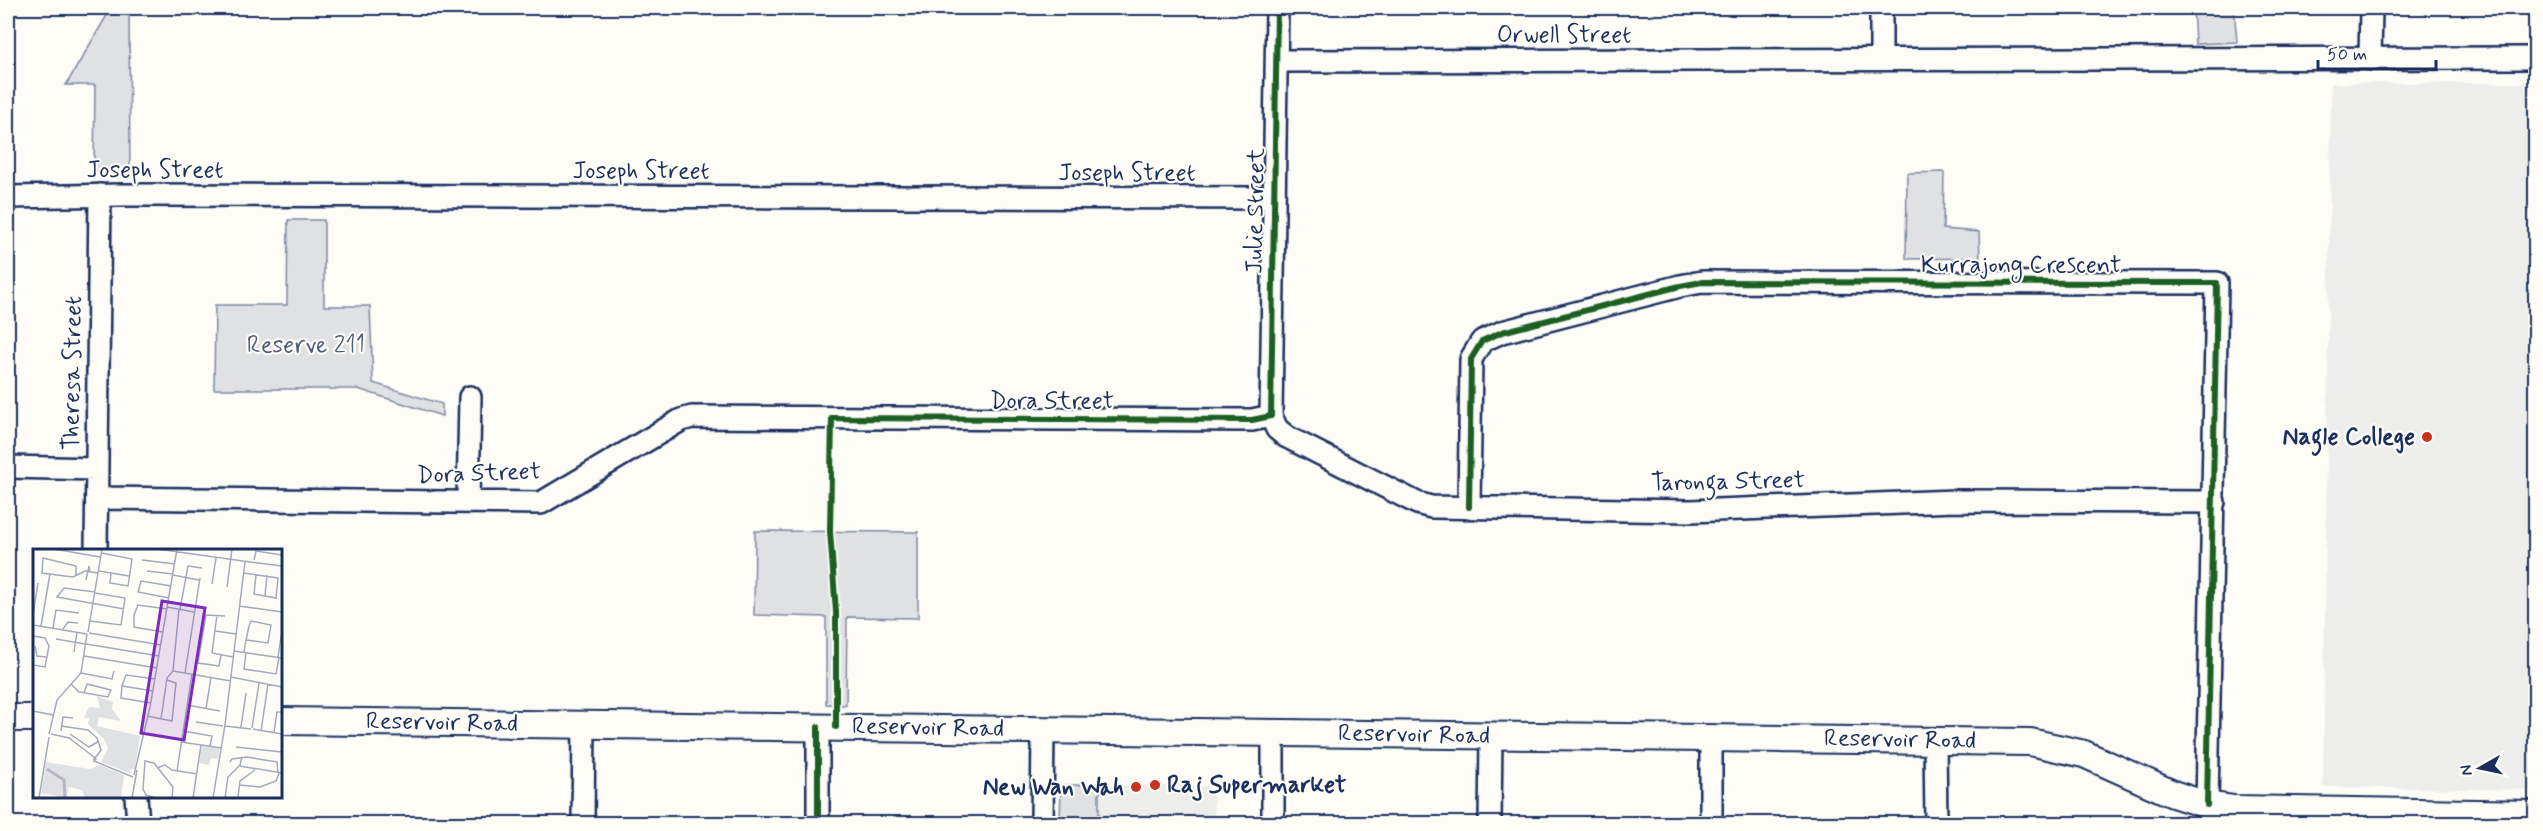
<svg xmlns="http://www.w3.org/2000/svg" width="2543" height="831" font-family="Mynerve,sans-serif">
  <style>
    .built { fill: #edeeec }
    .green { fill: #e0e1e3; stroke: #7e88a0; stroke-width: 1.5 }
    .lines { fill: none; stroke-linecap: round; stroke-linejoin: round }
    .minor-casing { stroke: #1b2f5e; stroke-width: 26 }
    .major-casing { stroke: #1b2f5e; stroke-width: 30 }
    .minor { stroke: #fdfcf7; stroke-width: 21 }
    .major { stroke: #fdfcf7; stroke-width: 26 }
    .cycleway-casing { stroke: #fdfcf7; stroke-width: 10 }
    .cycleway { stroke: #1b5e20; stroke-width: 6 }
    .poi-dot { fill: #c8321e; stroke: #fdfcf7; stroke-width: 2 }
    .labels { text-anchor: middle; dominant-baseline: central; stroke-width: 4.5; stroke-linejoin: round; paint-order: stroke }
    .street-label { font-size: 24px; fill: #1b2f5e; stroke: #fdfcf7 }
    .park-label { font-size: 24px; fill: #4c5c7f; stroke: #fdfcf7 }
    .poi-label { font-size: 24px; font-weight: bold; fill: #1b2f5e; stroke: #fdfcf7; text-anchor: end }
    .inset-river { fill: none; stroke: #b3b8c5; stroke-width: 3 }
    .inset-road { fill: none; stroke: #a3aaba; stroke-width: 1.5 }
    .view { fill: #7b2cbf; fill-opacity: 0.15; stroke: #7b2cbf; stroke-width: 3 }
    .inset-edge { fill: none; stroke: #1b2f5e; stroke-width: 3 }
  </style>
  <rect width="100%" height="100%" fill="#fdfcf7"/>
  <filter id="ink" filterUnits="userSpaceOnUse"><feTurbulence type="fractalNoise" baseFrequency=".0167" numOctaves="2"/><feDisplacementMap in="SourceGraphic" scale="12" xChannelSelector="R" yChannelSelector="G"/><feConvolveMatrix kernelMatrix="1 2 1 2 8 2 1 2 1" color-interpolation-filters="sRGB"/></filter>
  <g filter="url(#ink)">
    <path class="built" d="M2331,83H2535V790L2323,787Z
      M1107,785L1208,786L1214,793V823L1099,824V794Z"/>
    <path class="green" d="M113,8H129L130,171H94L95,85H66L110,10Z
      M2193,8H2234L2237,42L2195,44Z
      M1944,172L1943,229L1979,232L1980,258L1906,259L1907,173Z
      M288,220H324V306H370L373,383L442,404V416L358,389H214L215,305H287Z
      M755,531L918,532V618L847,617L846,705L826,704V617L754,615Z
      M1061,785H1107L1099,794V823H1060Z"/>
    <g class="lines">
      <defs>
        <path id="minor" d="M1277,8L1271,416L1277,429L1287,437L1417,503L1431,507L1690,511L1955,501L2214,502
          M1881,59V8
          M2370,59L2371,8
          M1277,61L2536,58
          M8,197L121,195L1274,198
          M8,467L97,469
          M97,498L541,503L681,420L692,417L1252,420L1271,416
          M468,502L470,397
          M1469,507L1471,359L1482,341L1502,332L1680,286L1702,282L2217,283L2207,805
          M96,550L100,195
          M1935,741L1936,824
          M136,796L138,824
          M583,824L584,724
          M818,824V727
          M1042,824L1043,729
          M1273,824V733
          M1490,824L1491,736
          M1711,824V738"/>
        <path id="major" d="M8,718H34
          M280,721L2030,742L2084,754L2173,794L2207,805L2234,809L2536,814"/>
      </defs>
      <use href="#minor" class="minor-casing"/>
      <use href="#major" class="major-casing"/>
      <use href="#minor" class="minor"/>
      <use href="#major" class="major"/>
      <defs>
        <path id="cycleway" d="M1469,507L1471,359L1482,341L1502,332L1680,286L1702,282L2217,283L2207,805
          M836,727V612L830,531L832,418L1252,420L1271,416L1277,8
          M818,824V727"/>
      </defs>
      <use href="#cycleway" class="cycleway-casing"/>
      <use href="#cycleway" class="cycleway"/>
    </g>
  </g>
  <g class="poi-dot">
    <circle cx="2427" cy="437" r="6"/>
    <circle cx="1155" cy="785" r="6"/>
    <circle cx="1136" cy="787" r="6"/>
  </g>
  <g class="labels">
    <g class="street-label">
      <text x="1564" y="35">Orwell Street</text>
      <text x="155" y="170">Joseph Street</text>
      <text x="641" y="171">Joseph Street</text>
      <text x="1127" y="173">Joseph Street</text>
      <text transform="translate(1256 211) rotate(-89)">Julie Street</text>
      <text x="2021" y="265">Kurrajong Crescent</text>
      <text transform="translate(73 373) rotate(-89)">Theresa Street</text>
      <text x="1052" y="401">Dora Street</text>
      <text transform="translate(479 474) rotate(-2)">Dora Street</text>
      <text transform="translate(1728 482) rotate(-1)">Taronga Street</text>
      <text transform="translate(442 723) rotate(1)">Reservoir Road</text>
      <text transform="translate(928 728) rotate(1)">Reservoir Road</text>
      <text transform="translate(1414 735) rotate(1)">Reservoir Road</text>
      <text transform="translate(1900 740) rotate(1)">Reservoir Road</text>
    </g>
    <g class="park-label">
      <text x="306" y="345">Reserve 211</text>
    </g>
    <g class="poi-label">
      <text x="2415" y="437">Nagle College</text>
      <text x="1167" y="785" text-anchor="start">Raj Supermarket</text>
      <text x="1124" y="787">New Wan Wah</text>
    </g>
  </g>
  <g transform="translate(33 549)">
    <rect width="249" height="249" fill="#fdfcf7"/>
    <path d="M64,147L80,153L79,160L88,172L66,168L64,177L107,187L102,220H96L99,225L68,213L75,199L71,190L55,175L56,169H51L56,158L67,159ZM169,197L186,200L185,210L178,209L176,216L166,214ZM13,213L57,220L67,216L91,226L88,249H52L49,241L36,238L33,249L8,244Z" fill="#e0e1e3"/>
    <path class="inset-river" d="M14,220L31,231L32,249"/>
    <path class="inset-road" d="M21,0L67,8M124,0L210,12M69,4L99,10L95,37L77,34L78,24M109,11L142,15M221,11L223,2L249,6M210,12L249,17M66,22L96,27M114,22L140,25M210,24L245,29L243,49L221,45L223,26M140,26L166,31M43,27V17L10,9L9,24L40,28L52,22L65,24M153,28L155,17L169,19M53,31L56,17L57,23M179,35L183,9M194,38L199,0M62,43L31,39L24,48L91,60M232,47L234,26M136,49L105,43L108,32L138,37M206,57L249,63M134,58L161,63M147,60L153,28M0,66L5,34M184,66L179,104L200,108M57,72L88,76L92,49L62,44M0,76L54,85M8,77L17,25M20,79L23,61L46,64M30,80L35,73L45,74M182,82L203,85M55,83L69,0M130,83L101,78V66L105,56L134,60M56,84L128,96M0,87L12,89L16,97L12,118L0,116M23,90L52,95M53,95L126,107M2,97L4,107L13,108M201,102L249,109M41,103L44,83M211,103L213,91L216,77L218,72L238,76L235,94L213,91M213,103L211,120L243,125L246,109M188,106L186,117L165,114L173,66L192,67M51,107L124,119M245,108L249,81M140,122L146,60M140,122L198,132M48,124L79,130L81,122M152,124L167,29M198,128L249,138M38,135L46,143H47L75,148L78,141L54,135L51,144M89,137L120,142M118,154L88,149L89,137L93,126L122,130M154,156L187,162M173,160L178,128M0,162L20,166M114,167L139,172L143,134L134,131M128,170L134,129L140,122M163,173L190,177M192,176L212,13M28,177L55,181L64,189L68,201L62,209M192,177L218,180M208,178L213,144M219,179L226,134M220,180L249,185M28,182L30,168L40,169M150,182L179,187L177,197M228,182L235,135M241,183L244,163H249M16,185L24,151L48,124L54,85M18,185L36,189L61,208V212L63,210L61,208M37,185L56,198L66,192M148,193L188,199M203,198L249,203M61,212L100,228M197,213L199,210L214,208L244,213L245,224M207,217L249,224M124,219L132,216L139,221L164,225M144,222L159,125M101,226L117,158L144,0M206,236L227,238L243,232L246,224M205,248L207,232L222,221M6,249L16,188M99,249L104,221M123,249L113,246L110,240L112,212L121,214L140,238L139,249M160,249L168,196M180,249L192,176M192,249L195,228L207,216L209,208"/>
    <path class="view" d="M129,52L172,59L151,191L108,184Z"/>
    <rect width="249" height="249" class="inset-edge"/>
  </g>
  <rect width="2543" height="831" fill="none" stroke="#fdfcf7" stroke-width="30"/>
  <rect x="15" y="15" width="2513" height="801" fill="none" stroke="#1b2f5e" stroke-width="2" filter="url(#ink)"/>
  <g transform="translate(2480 768) rotate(261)" stroke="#fdfcf7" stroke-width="4.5" paint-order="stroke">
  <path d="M0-4.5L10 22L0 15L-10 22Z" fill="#1b2f5e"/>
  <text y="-9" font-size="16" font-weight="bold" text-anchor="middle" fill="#1b2f5e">N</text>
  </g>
  <path d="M2318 60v9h118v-9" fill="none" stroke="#1b2f5e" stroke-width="3"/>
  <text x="2327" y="60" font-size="18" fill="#1b2f5e" stroke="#fdfcf7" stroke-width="4.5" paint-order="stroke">50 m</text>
</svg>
